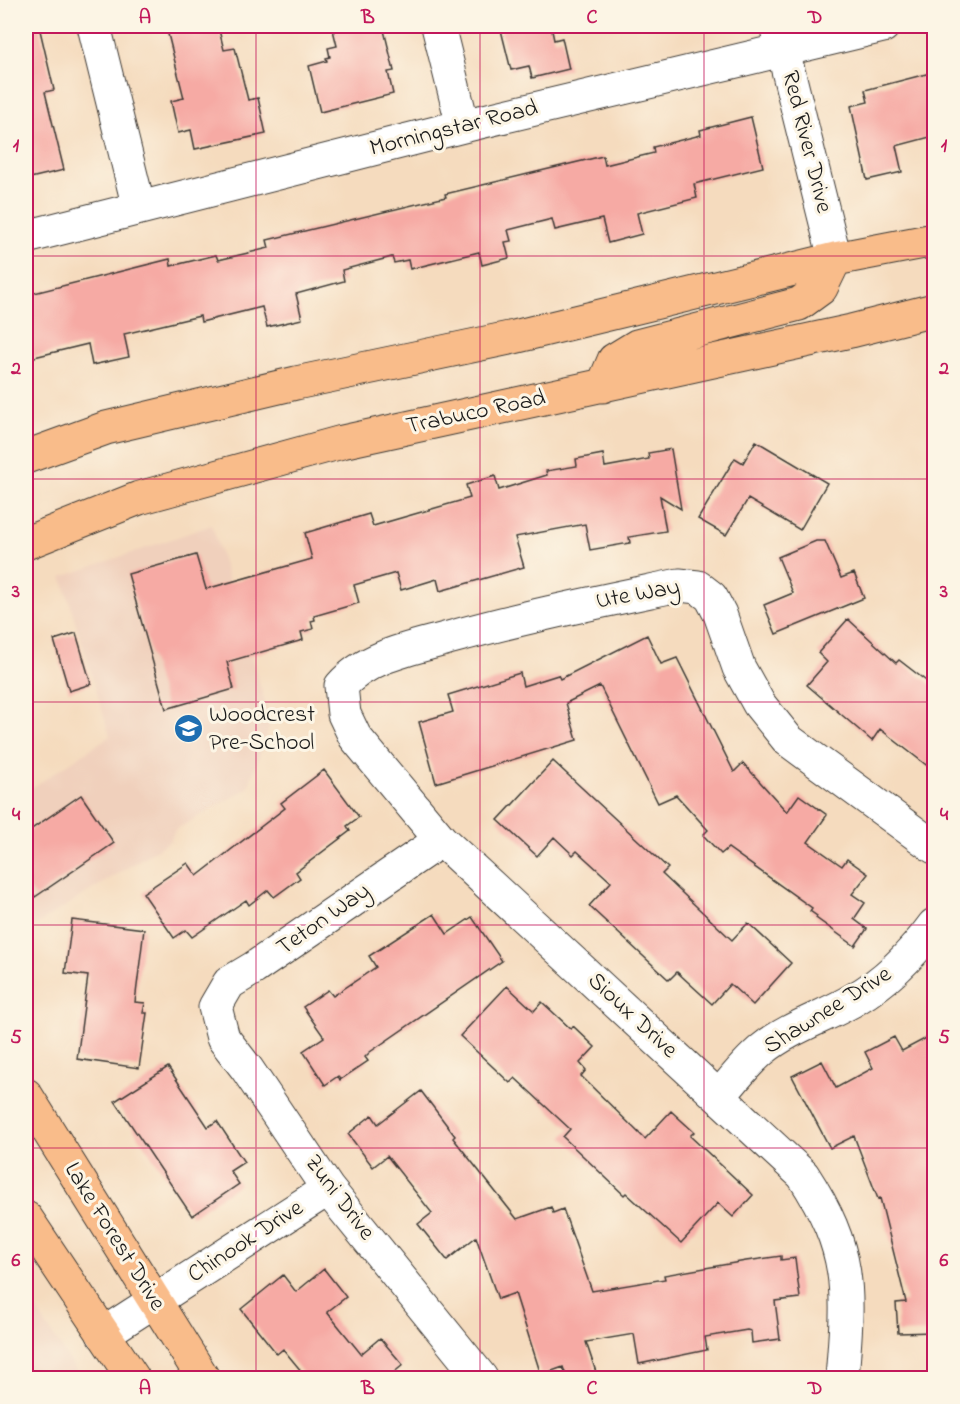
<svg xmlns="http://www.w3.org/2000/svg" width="960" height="1404" font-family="'Indie Flower',sans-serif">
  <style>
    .built { fill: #f0d0bc }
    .building { fill: #f6aaa4 }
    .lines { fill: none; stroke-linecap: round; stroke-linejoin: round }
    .minor-casing { stroke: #3d3934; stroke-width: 35 }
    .major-casing { stroke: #3d3934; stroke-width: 35 }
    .minor { stroke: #fff; stroke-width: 33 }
    .major { stroke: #f9bc8a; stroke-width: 33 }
    .grid { fill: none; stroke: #c2185b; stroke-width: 1.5; stroke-opacity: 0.55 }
    .labels { text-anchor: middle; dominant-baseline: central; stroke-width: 6; stroke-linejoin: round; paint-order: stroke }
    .street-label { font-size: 24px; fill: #1c1c1c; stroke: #fcf5e5 }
    .poi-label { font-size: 24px; fill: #1c1c1c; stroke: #fcf5e5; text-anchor: start }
    .neatline { fill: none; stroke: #c2185b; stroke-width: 2 }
    .grid-label { font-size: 20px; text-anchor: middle; font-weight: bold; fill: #c2185b }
  </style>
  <rect width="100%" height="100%" fill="#fcf5e5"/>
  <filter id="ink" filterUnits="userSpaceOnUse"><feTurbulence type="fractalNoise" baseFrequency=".0167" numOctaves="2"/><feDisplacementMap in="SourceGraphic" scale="12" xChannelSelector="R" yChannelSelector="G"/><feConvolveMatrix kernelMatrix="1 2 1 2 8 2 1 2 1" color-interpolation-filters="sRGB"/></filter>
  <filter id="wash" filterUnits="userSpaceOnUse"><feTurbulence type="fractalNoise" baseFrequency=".008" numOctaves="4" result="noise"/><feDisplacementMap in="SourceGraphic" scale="24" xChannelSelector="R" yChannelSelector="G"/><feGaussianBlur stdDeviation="1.35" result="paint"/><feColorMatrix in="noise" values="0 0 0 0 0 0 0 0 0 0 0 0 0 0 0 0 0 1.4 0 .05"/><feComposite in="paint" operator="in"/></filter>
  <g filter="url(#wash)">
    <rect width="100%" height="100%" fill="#f5dbbe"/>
    <path class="built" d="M212,525L271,722L248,788L175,830L170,841L26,931V792L110,736L62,577Z
      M26,1294L81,1378H26Z"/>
    <g id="blocks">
      <path class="building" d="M26,26H39L54,90L45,92L64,170L26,179Z
        M188,26H218L224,50L235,48L248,100L258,98L266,134L195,149L191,130L178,133L171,101L184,98L167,30Z
        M332,26H383L394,71L388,72L393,94L320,112L309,66L327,61L326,58L330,57L328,48L337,46Z
        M500,26H551L554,40L562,38L569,69L532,78L529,66L511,70Z
        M934,72V136L896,146L902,172L867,180L851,106L868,102L865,90Z
        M751,117L763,167L694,184L697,198L637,213L642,234L608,243L602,219L555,230L552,219L508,230L511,241L505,242L509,258L482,265L479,252L410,269L408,260L394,263L392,257L342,270L344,281L296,294L302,319L267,327L262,307L201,322L200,316L124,334L129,357L92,365L88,344L26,359V295L170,259L171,266L216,255L218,260L269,248L267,240L446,197L445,194L603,156L605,165L654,153L653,147L701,135L700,130Z
        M756,441L827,483L800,530L748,499L726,535L698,519L735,458L743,463Z
        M671,449L681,509L660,496L666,531L629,537L630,543L590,550L585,524L515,537L524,567L440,591L437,579L401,590L396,573L354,585L359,603L314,616L315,620L311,621L313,629L301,632L303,640L227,662L234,689L166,709L128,574L196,555L206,589L312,559L305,533L369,514L373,526L470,498L466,485L495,476L499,490L547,475L546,471L577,466L576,459L603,454L605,467L649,459L648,453Z
        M816,541H825L841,578L854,573L864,598L776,634L764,605L793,593L778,557Z
        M848,619L896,663L899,660L934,687V771L880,729L872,741L807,685L827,662L818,653Z
        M76,633L91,684L69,691L54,640Z
        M647,635L661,664L677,658L734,772L743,763L787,812L799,795L827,815L808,842L842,866L847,859L868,874L852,894L865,903L854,919L867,929L855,946L816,918L817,916L810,911L812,908L728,848L721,854L703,835L708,830L676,795L658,803L600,686L566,703L577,740L436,783L419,722L453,712L448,695L520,673L523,686L558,675L560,679Z
        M553,761L668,868L662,874L732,940L748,923L791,963L753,1005L730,984L712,1004L677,972L669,980L589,906L611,882L577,851L573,855L554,837L537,856L498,820Z
        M324,770L359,817L347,826L350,831L296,872L300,878L274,897L268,890L249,905L246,900L192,937L186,930L174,938L143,893L188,863L197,876L285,808L281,803Z
        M81,795L114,843L35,897L26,883V833Z
        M434,914L447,934L472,917L502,961L370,1052L365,1057L368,1061L340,1080L338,1076L325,1085L303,1051L324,1037L303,1007L328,990L333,996L376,967L369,956Z
        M72,920L144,929L135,1002L145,1003L143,1013H147L139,1068L77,1059L88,976L65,973Z
        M507,986L534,1011L542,1002L571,1029L573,1026L595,1047L580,1063L586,1070L581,1076L645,1139L671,1111L694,1132L690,1136L753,1195L733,1217L718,1203L681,1243L626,1193L624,1195L563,1137L570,1129L515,1078L510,1083L460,1036Z
        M934,1034V1332L898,1333L896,1303L906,1302L880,1198L878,1199L854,1136L830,1148L792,1076L822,1061L836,1088L873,1068L865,1052L894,1037L902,1051Z
        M168,1067L208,1127L217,1121L244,1162L230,1171L239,1184L192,1216L115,1101Z
        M421,1091L455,1136L453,1138L517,1219L551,1207L553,1213L563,1209L592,1291L665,1279L664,1275L746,1261L781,1256V1260L795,1258L800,1298L775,1301L780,1339L752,1343L751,1331L747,1330L705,1337L707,1350L639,1364L634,1334L586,1342L598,1378H567L563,1367L541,1375L515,1293L498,1299L476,1237L447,1260L418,1224L432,1213L387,1156L373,1167L348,1134L372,1115L378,1124Z
        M324,1269L346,1297L327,1312L361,1354L380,1338L403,1365L387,1378H307L283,1349L277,1354L241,1309L283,1275L296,1292Z"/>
    </g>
  </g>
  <g filter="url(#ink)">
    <use href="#blocks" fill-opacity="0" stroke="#3d3934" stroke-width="1.5"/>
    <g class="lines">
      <defs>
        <path id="minor" d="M94,26L139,208
          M438,26L463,126
          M777,26L835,259
          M26,237L463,126L883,26
          M441,840L254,968L229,983L215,1007L223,1038L247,1069L328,1189L481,1378
          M720,1096C733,1080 746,1063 763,1049C790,1027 825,1017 855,999C888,980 912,955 934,925
          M103,1334L328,1189
          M842,1378C849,1291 853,1252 803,1175L441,840L355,737L344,714L341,686C368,655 414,648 452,637C527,616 603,601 679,585L698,587L711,597L720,614L739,668L759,704L788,740L934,847"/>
        <path id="major" d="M603,386L614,360L637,346L799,304L821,288L835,259
          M26,457L106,428L296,383L514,337L835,259L934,240
          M26,543L139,498L342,442L851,331L934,310
          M26,1095L203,1378
          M26,1218L133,1378"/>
      </defs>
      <use href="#minor" class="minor-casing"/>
      <use href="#major" class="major-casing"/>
      <use href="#minor" class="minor"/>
      <use href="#major" class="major"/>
    </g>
  </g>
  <path class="grid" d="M256,26V1378M480,26V1378M704,26V1378M26,256H934M26,479H934M26,702H934M26,925H934M26,1148H934"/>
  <defs>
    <symbol id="school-disc" viewBox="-11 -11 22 22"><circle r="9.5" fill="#1f6fb2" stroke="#fcf5e5"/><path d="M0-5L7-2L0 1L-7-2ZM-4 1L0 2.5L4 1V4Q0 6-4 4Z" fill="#fff"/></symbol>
  </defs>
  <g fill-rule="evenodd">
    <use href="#school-disc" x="172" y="712" width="33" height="33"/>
  </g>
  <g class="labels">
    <g class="street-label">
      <text transform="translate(454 129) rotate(-14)">Morningstar Road</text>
      <text transform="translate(806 142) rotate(76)">Red River Drive</text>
      <text transform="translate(476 413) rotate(-12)">Trabuco Road</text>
      <text transform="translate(638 595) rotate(-10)">Ute Way</text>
      <text transform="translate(324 920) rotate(-35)">Teton Way</text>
      <text transform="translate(828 1011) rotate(-32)">Shawnee Drive</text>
      <text transform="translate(632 1016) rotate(43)">Sioux Drive</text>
      <text transform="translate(339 1198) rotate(53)">Zuni Drive</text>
      <text transform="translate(114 1237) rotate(58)">Lake Forest Drive</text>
      <text transform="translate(246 1242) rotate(-33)">Chinook Drive</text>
    </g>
    <g class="poi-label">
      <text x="209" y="715">Woodcrest<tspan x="209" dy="28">Pre-School</tspan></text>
    </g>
  </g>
  <rect width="960" height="1404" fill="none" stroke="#fcf5e5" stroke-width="66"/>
  <rect x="33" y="33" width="894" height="1338" class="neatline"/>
  <g class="grid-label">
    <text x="145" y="23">A</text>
    <text x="368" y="23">B</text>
    <text x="592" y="23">C</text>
    <text x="815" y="23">D</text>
    <text x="16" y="151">1</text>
    <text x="944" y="151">1</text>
    <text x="16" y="374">2</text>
    <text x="944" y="374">2</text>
    <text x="16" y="597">3</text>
    <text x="944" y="597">3</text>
    <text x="16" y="820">4</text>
    <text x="944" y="820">4</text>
    <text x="16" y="1043">5</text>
    <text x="944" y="1043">5</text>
    <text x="16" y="1266">6</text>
    <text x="944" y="1266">6</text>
    <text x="145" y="1394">A</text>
    <text x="368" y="1394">B</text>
    <text x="592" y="1394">C</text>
    <text x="815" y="1394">D</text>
  </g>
</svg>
